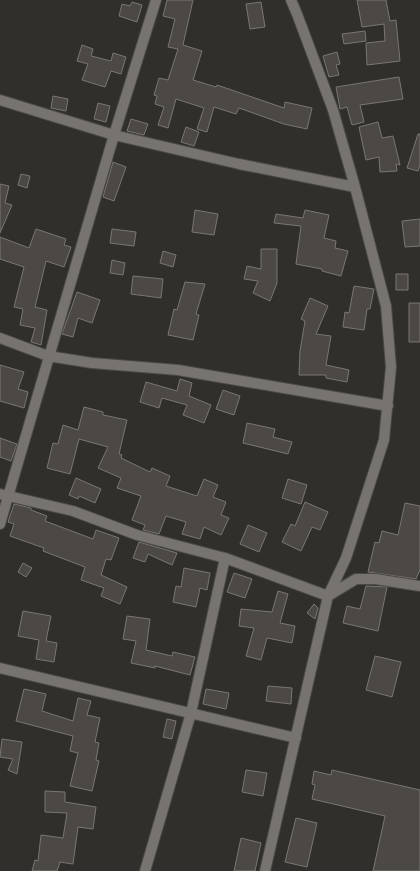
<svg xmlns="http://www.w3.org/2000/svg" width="420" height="871" font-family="Cabin,sans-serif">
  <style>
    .building { fill: #4c4945; stroke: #7a7673 }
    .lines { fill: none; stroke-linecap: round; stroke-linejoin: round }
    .minor-casing { stroke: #4c4a47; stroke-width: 12 }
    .minor { stroke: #777470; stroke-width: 10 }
  </style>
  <rect width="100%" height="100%" fill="#312f2b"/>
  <path class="building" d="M167,0H193L183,45L202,51L193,80L216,87L217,85L284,108L285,102L312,108L307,129L284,124L239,108L236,114L214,107L207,132L197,129L204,108L176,99L168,128L158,125L164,107L155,104L157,96L154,95L159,78L168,80L178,49L168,47L175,19L163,16Z
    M357,0H386L390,21L396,20L400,61L367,65L366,43L385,41L384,24L362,27Z
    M132,2L142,5L137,22L119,16L122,4L130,6Z
    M261,2L265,27L250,29L246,4Z
    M365,31L366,41L344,44L342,34Z
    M82,45L93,49L91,56L111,61L113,53L126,57L121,74L111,71L105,87L82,80L88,64L77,61Z
    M337,52L340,64L336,65L339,75L329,77L323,56Z
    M399,77L403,99L360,105L364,122L352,125L347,107L340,109L336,87Z
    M53,96L68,99L66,111L51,108Z
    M98,103L110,106L106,122L94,119Z
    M131,119L148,124L144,135L127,131Z
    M378,122L382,138L393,136L400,165L396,164L397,171L380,172L379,157L366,160L359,127Z
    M186,127L199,132L194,146L181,142Z
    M418,134H420V165L418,171L407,168Z
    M113,162L126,167L114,201L103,197Z
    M21,174L30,176L27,188L18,185Z
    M0,184L9,186L5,203L12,205L0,233Z
    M195,210L218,214L214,235L192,232Z
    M305,210L329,215L324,238L336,241L335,248L348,251L341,276L322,271V269L296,264L301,226L274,223L276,214L303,218Z
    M420,219V246L405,247L402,221Z
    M36,229L66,239L64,245L71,247L64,267L46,261L35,307L47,310L41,345L31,342L35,328L20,325L23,309L14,307L24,267L0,259V237L29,248Z
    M112,229L136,232L134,246L110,243Z
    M261,249H277V283L270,301L253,293L258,281L244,279L247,266L261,269Z
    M163,251L176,255L173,267L160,263Z
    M112,260L125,263L123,275L110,273Z
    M396,274H408V290H396Z
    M133,276L163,279L161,298L131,294Z
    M185,282L205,284L196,314L199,315L193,340L168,335L174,309L177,310Z
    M354,286L374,289L370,309H367L364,330L343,327L345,312L349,313Z
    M77,292L100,300L92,323L78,318L73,337L62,334Z
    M310,298L328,306L316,334L331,336L326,365L349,370L347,382L326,378V375H299L300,351L305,321L301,319Z
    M409,303H420V342H409Z
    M0,365L24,372L18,389L28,392L24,408L0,401Z
    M180,379L192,383L189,396L211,405L204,423L183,415L187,405L162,398L159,408L140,402L146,382L177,391Z
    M223,390L240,396L234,415L216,409Z
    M84,407L103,412V415L127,420L119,454L122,455L121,458L150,472L152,468L170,476L166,486L197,496L204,479L218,485L213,497L226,502L221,515L229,518L221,535L204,527L200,539L182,534L186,522L166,516L159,534L143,530L145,525L132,520L141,496L117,488L121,478L98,468L108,447L79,439L70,474L47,468L53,443L58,444L63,425L78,430Z
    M247,423L275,429L273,437L292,442L288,454L243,443Z
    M0,438L17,444L11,461L0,457Z
    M76,478L101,489L95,503L79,496L78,499L69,495Z
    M288,479L307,485L301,504L282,498Z
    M305,502L328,512L320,530L312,527L301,551L282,542L291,524L295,526Z
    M405,503L420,506V570L416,579L368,572L375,542L379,543L382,531L398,535Z
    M14,504L31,508V510L47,516L45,521L93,539L96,530L119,538L111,560L106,559L101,575L127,587L120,604L101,596L104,588L81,580L85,567L43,551L44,548L10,536L14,524L8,522Z
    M248,525L267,533L259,552L240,544Z
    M139,542L177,553L172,565L148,554L145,562L133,558Z
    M23,563L32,568L26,577L18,572Z
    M184,568L210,573L207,590L200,588L196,607L173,602L176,586L181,587Z
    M234,573L252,579L245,598L227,592Z
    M366,586L387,587L378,631L343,623L347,606L360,609Z
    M278,591L288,594L280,623L295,626L292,643L267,638L261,660L246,656L254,628L239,626L241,609L272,612Z
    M314,604L318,608L315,619L307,613Z
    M23,611L51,616L46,641L57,643L54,662L36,659L39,640L18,636Z
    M127,616L150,619L146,650L172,656L173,652L195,657L190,675L155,666V668L131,663L136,641L123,639Z
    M375,656L401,662L392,697L366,690Z
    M268,686L292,688L291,704L266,701Z
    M24,689L46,694L42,711L73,721L78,698L91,701L87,715L100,718L95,742L99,743L96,760L99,761L92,791L70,786L78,753L70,751L73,736L16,721Z
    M206,689L229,693L226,709L203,704Z
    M167,719L176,721L172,739L163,737Z
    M2,739L22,742L17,774L8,770L13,759L0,757Z
    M246,770L267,773L263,796L242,792Z
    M332,770L420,790V871H373L385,816L312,799L315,785L312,784L314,771L331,775Z
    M45,791L65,792V802L96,807L93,829L78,827L73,864L60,862L57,871H32L35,860L38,861L41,835L63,838L67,813L45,812Z
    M296,818L317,823L307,867L285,862Z
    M241,838L261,843L255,871H234Z"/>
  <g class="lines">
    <defs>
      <path id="minor" d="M0,100L114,135L239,164L355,187
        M0,338L48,356L92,363L178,370L388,406
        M0,494L73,511L137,535L225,558L328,596
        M0,524L114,135L156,0
        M328,596L356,579H375L420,586
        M0,668L296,738
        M145,871L191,713L225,558
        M265,871L328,596L346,558L384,440L391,367L386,306L355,187L333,110L297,14L291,0"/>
    </defs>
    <use href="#minor" class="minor-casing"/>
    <use href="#minor" class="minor"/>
  </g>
</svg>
